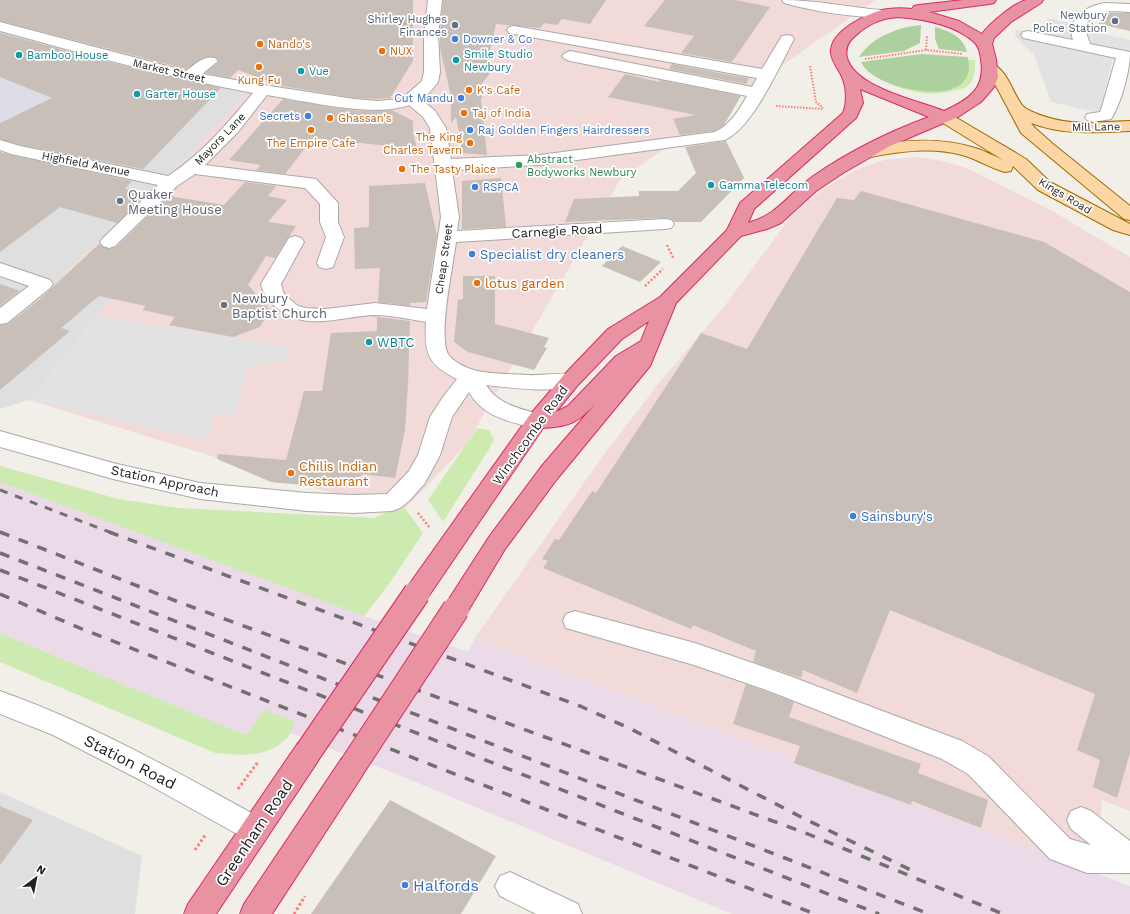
<svg xmlns="http://www.w3.org/2000/svg" width="1130" height="914" font-family="'Work Sans',sans-serif">
  <style>
    .residential { fill: #e0dfdf }
    .commercial { fill: #f2dad9 }
    .industrial { fill: #ebdbe8 }
    .grass { fill: #cdebb0 }
    .forest { fill: #add19e }
    .parking { fill: #e2e2e2 }
    .plaza { fill: #dddde8 }
    .building { fill: #c7bfb8 }
    .lines { fill: none; stroke-linecap: round; stroke-linejoin: round }
    .minor-casing { stroke: #a9a9a9; stroke-width: 2 }
    .major-casing { stroke: #a06b00; stroke-width: 2 }
    .highway-casing { stroke: #dc2a67; stroke-width: 2 }
    .path-far2 { stroke: #fa8072; stroke-width: 2; stroke-dasharray: 1.5 1.5; stroke-linecap: butt }
    .path-far1 { stroke: #fa8072; stroke-width: 2.5; stroke-dasharray: 2 2; stroke-linecap: butt }
    .path { stroke: #fa8072; stroke-width: 3; stroke-dasharray: 2.5 2.5; stroke-linecap: butt }
    .minor { fill: #fff; fill-rule: evenodd }
    .major { fill: #fcd6a4; fill-rule: evenodd }
    .highway { fill: #e892a2; fill-rule: evenodd }
    .rail-far1 { stroke: #707070; stroke-width: 3; stroke-dasharray: 8 8; stroke-linecap: butt }
    .rail { stroke: #707070; stroke-width: 3.5; stroke-dasharray: 10 10; stroke-linecap: butt }
    .highway-bridge-casing { stroke: #dc2a67; stroke-width: 28; stroke-linecap: butt }
    .highway-bridge { stroke: #e892a2; stroke-width: 26 }
    .service-dot { fill: #5c6f8a; stroke: #fff; stroke-width: 1.5 }
    .shop-dot { fill: #3f7fe0; stroke: #fff; stroke-width: 1.5 }
    .food-dot { fill: #e8710a; stroke: #fff; stroke-width: 1.5 }
    .culture-dot { fill: #0f9aa8; stroke: #fff; stroke-width: 1.5 }
    .leisure-dot { fill: #2e9e5b; stroke: #fff; stroke-width: 1.5 }
    .worship-dot { fill: #6b7280; stroke: #fff; stroke-width: 1.5 }
    .labels { text-anchor: middle; dominant-baseline: central; stroke-width: 3.5; stroke-linejoin: round; paint-order: stroke }
    .far-service-label { font-size: 11px; fill: #4e5e75; stroke: #fff; text-anchor: end }
    .far-shop-label { font-size: 11px; fill: #366cbe; stroke: #fff; text-anchor: start }
    .far-food-label { font-size: 11px; fill: #c56008; stroke: #fff; text-anchor: start }
    .far-culture-label { font-size: 11px; fill: #0d838f; stroke: #fff; text-anchor: start }
    .far-street-label { font-size: 11px; fill: #222; stroke: #fff }
    .far-leisure-label { font-size: 11px; fill: #27864d; stroke: #fff; text-anchor: start }
    .worship-label { font-size: 13px; fill: #5b616d; stroke: #fff; text-anchor: start }
    .street-label { font-size: 13px; fill: #222; stroke: #fff }
    .shop-label { font-size: 13px; fill: #366cbe; stroke: #fff; text-anchor: start }
    .food-label { font-size: 13px; fill: #c56008; stroke: #fff; text-anchor: start }
    .culture-label { font-size: 13px; fill: #0d838f; stroke: #fff; text-anchor: start }
    .near-street-label { font-size: 16px; fill: #222; stroke: #fff }
    .near-shop-label { font-size: 16px; fill: #366cbe; stroke: #fff; text-anchor: start }
  </style>
  <rect width="100%" height="100%" fill="#f2efe9"/>
  <path class="residential" d="M0,31L247,94L185,159L65,273L116,292L29,400L0,409Z
    M0,792L142,856L135,914H0Z"/>
  <path class="commercial" d="M0,0H875L620,180L466,445L400,514L29,400L116,292L65,273L185,159L246,94L0,31Z
    M918,157L942,161L964,167L1052,211L1130,257V811L1102,800L1095,874L475,638L602,457L659,383L726,304L793,214L825,188L858,169L884,160Z"/>
  <path class="industrial" d="M0,466L118,499L178,508L374,518L364,616L468,652L475,638L1130,886V914H732L401,776L257,720L246,735L0,633Z"/>
  <path class="grass" d="M968,60H975C975,69 975,77 970,84C966,88 961,89 956,90C930,98 908,92 883,81L909,90L968,75Z
    M477,428L489,430L494,439L489,449L443,522L428,500Z
    M0,466L118,499L178,508L374,518L402,504L423,533L389,584L364,616L0,482Z
    M0,633L246,735L265,710L295,721C293,726 291,734 287,738C266,759 242,755 215,753L0,662Z"/>
  <path class="forest" d="M921,25L920,43L904,51L859,57C872,37 898,27 921,25Z
    M935,27C949,31 963,36 967,52L939,49L935,39Z
    M921,54L968,57C969,64 970,72 966,78C953,105 872,88 861,62Z"/>
  <path class="parking" d="M1048,18L1096,29L1094,32L1130,40V52L1115,49L1100,113L1051,102L1034,55L1015,36L1016,30L1041,33Z
    M98,315L290,347V360L248,366L235,414L213,417L208,441L29,400Z"/>
  <path class="plaza" d="M75,70L56,97L0,123V77L36,92Z"/>
  <path class="building" d="M0,0H413V61L390,98L378,99L354,98L282,86L238,70L230,78L205,73L219,62V60L215,57L203,58L186,69L0,21Z
    M443,0H606L590,24L562,19L557,25L544,23L540,28L496,24L486,67L494,68L480,86L488,88L481,99L487,155L461,153V141L456,117L451,123V96L440,48V35Z
    M665,0H735L770,7L732,62L681,53L694,36L644,26Z
    M1111,13H1130V31L1099,24L1103,14Z
    M0,33L125,66L221,88L143,169L20,145L0,139V123L52,98L0,77Z
    M672,64L724,74L749,78L746,84L669,69Z
    M625,74L659,82L660,80L741,96L724,125L720,128L715,131L680,135L673,119L695,115L608,97Z
    M283,99L359,111L392,110L413,121V132L417,149L313,138L285,174L256,170L261,165L229,160Z
    M726,141L744,178L701,222H674L671,219L665,218L565,222L574,199L639,196V191H678L696,173L685,147Z
    M0,152L11,155L132,181L125,189L148,193L117,223L60,207L0,252Z
    M501,178L506,227L462,229V181Z
    M245,182L276,186L268,196L287,200L268,222L296,226L275,258L266,256L248,285L270,310L260,327L233,337L169,325L175,317L142,310L146,306L99,296L61,328L70,331L0,390V325L8,324L40,299L99,244L103,247L109,249L116,247L169,196L224,205Z
    M425,183L437,235L426,302L410,303V306L378,302L380,268L355,269L354,228L369,227V186Z
    M861,191L1044,242L1130,292V753L1117,798L1093,787L1100,760L1077,750L1095,694L890,610L857,693L803,670L801,678L753,662L756,651L693,625L691,629L543,568L548,561L542,559L555,539L559,540L592,491L596,493L701,333L747,349L837,198L854,200Z
    M622,246L661,262L640,282L602,266Z
    M463,276H495V324L549,338L544,347L547,348L534,370L468,352L454,342L458,300L463,299Z
    M0,284L20,291L0,306Z
    M377,317L410,321L408,384L405,430L395,478L363,474L343,488L280,483L271,482L217,459L218,454L286,460L304,391H322L331,333L377,331Z
    M746,684L794,702L789,717L921,764L918,773L988,800L981,828L912,801L911,805L794,763L800,746L733,724Z
    M390,800L496,856L461,914H311Z
    M0,806L33,820L0,865Z"/>
  <g class="lines">
    <defs>
      <path id="minor" d="M428,0H442L438,35L440,72L438,82L430,92L421,99L435,111L446,128L451,159L540,155L715,132C730,125 739,110 747,96L570,61L565,59L562,56L565,53L570,51L752,87L757,78L514,34L509,33L507,30L509,27L514,26L762,69L782,36L787,35L792,36L794,39C779,67 753,127 725,140L540,165L452,170L459,217L457,231L665,219L671,220L674,224L671,228L665,229L456,242C453,265 438,336 448,354C452,361 466,368 474,370C486,374 512,374 526,375C543,376 561,371 577,376L580,381L577,386C551,393 513,388 486,385C499,406 523,409 545,416L548,421L545,426L537,429C510,421 485,419 469,392L452,417L440,455L425,483L410,500L400,508L392,511L354,513L307,511L200,499L113,479L0,447V431L113,463L200,483L307,493L354,495L387,494L409,471L418,455L430,417L443,397L457,379C428,365 424,353 426,322C409,319 391,315 374,315C341,316 307,332 278,309C270,303 263,294 261,284L289,238L295,236L301,238L304,242L281,284L283,292L288,298L298,306L306,308L326,309L375,303L427,309L441,217L430,128L423,117L409,105C374,118 305,101 267,95L238,132L205,165L316,179L338,203V222L344,237L333,267L326,269L319,267L317,263L326,237L320,222V204L305,188L195,174L177,186L115,246L109,248L103,246L100,242L103,238L158,185L11,154L0,150V140L20,146L168,176C202,154 227,124 253,93C167,77 84,54 0,31V22L186,71C195,64 204,55 215,58L218,61L202,74L263,85L354,99L378,101L398,99L405,96L422,81L424,72V35Z
        M782,0C815,0 848,7 881,10L886,11L888,14L886,17L881,18C848,16 816,12 784,3Z
        M1105,3L1130,4V12C1115,11 1093,8 1086,25L1087,35L1090,44L1130,52C1130,71 1121,104 1111,119L1093,122L1087,120L1085,117L1087,114L1100,112L1101,110L1116,58L1028,39L1023,38L1021,35L1023,32L1028,31L1073,40C1066,18 1086,6 1105,3Z
        M0,263L50,280L53,284L50,288L7,323L0,324V308L29,286L0,276Z
        M575,611L695,643L787,675L962,741L988,756L1070,839L1091,845L1071,829L1067,820L1071,811L1081,807L1091,811L1130,841V873H1087L1050,859L968,774L942,759L769,691L694,665L566,628L563,621L566,614Z
        M0,691C93,724 179,773 266,821L270,830L266,839L256,843L246,839L142,781L53,735L0,714Z
        M510,872L578,904L582,914H536L500,896L495,886L500,876Z"/>
      <path id="major" d="M991,64C1007,68 1013,94 1022,105C1025,109 1031,111 1035,113C1068,127 1096,122 1130,121V131C1094,132 1066,136 1031,123L1034,127L1053,144L1130,206V220L1124,219L1021,133L996,86L983,69L986,66Z
        M944,112L950,114L1026,159L1050,182L1130,224V235L1113,230L1038,190L1013,166L1011,171L1005,172C990,168 977,159 962,155C931,146 896,152 865,158L859,157L857,153L859,149C897,140 937,136 975,148C985,151 994,156 1003,160L938,120L936,117L938,114Z"/>
      <path id="highway" d="M963,0H996L994,3L989,4L929,12L959,21L982,34C989,24 1015,2 1027,0C1032,0 1038,0 1043,0L1041,3L1011,22L994,38L992,44L996,59L998,77L994,87L981,102L958,117L890,146L843,173L816,191L781,223L767,229L741,236L676,303L650,366L557,479L505,549L465,616L456,619L447,616L444,609L447,602L489,537L541,467L596,403C577,423 571,426 543,428L426,600L417,603L408,600L405,593L408,586L529,416L563,376L608,329L660,297L727,230L740,203L843,113C847,103 847,88 842,77C839,69 832,63 831,53C829,31 870,11 888,9C896,8 904,8 912,9L914,6L919,5ZM898,17C923,19 953,24 973,41C979,46 980,52 981,60C986,89 968,100 944,111C917,100 856,88 847,58C845,49 847,43 854,37C866,25 881,18 898,17ZM860,89L929,117C888,132 848,152 812,177C787,195 779,214 748,223L754,209L856,118L863,103ZM649,321L641,341L616,356L568,406L556,412L577,386L622,339Z
        M308,740L318,743L322,752L318,761L216,914H184L188,904L298,743Z
        M352,755L362,758L366,767L362,776L272,914H240L244,904L342,758Z"/>
    </defs>
    <use href="#minor" class="minor-casing"/>
    <use href="#major" class="major-casing"/>
    <use href="#highway" class="highway-casing"/>
    <path class="path-far2" d="M398,24L410,23
      M926,50L927,36
      M865,59L926,50L963,54
      M810,66L816,102L823,108
      M776,106L823,109"/>
    <path class="path-far1" d="M667,245L674,259
      M645,286L663,269
      M418,513L430,528"/>
    <path class="path" d="M238,789L258,762
      M195,850L206,834
      M294,914L305,896"/>
    <use href="#minor" class="minor"/>
    <use href="#major" class="major"/>
    <use href="#highway" class="highway"/>
    <path class="rail-far1" d="M0,490L112,533
      M0,532L2,533"/>
    <path class="rail" d="M0,532L176,601L808,834L1003,914
      M109,532L580,706L631,729L805,819L911,870
      M0,553L929,914
      M0,570L879,914
      M0,594L82,629L815,914"/>
    <defs>
      <path id="highway-bridge" d="M308,752L417,593
        M352,767L456,609"/>
    </defs>
    <use href="#highway-bridge" class="highway-bridge-casing"/>
    <use href="#highway-bridge" class="highway-bridge"/>
  </g>
  <g class="service-dot">
    <circle cx="1115" cy="21" r="4"/>
    <circle cx="455" cy="25" r="4"/>
  </g>
  <g class="shop-dot">
    <circle cx="455" cy="39" r="4"/>
    <circle cx="461" cy="98" r="4"/>
    <circle cx="308" cy="116" r="4"/>
    <circle cx="470" cy="130" r="4"/>
    <circle cx="475" cy="187" r="4"/>
    <circle cx="472" cy="254" r="4"/>
    <circle cx="853" cy="516" r="4"/>
    <circle cx="405" cy="885" r="4"/>
  </g>
  <g class="food-dot">
    <circle cx="260" cy="44" r="4"/>
    <circle cx="382" cy="51" r="4"/>
    <circle cx="259" cy="67" r="4"/>
    <circle cx="469" cy="90" r="4"/>
    <circle cx="464" cy="113" r="4"/>
    <circle cx="330" cy="118" r="4"/>
    <circle cx="311" cy="130" r="4"/>
    <circle cx="470" cy="143" r="4"/>
    <circle cx="402" cy="169" r="4"/>
    <circle cx="477" cy="283" r="4"/>
    <circle cx="291" cy="473" r="4"/>
  </g>
  <g class="culture-dot">
    <circle cx="19" cy="55" r="4"/>
    <circle cx="456" cy="60" r="4"/>
    <circle cx="301" cy="71" r="4"/>
    <circle cx="137" cy="94" r="4"/>
    <circle cx="711" cy="185" r="4"/>
    <circle cx="369" cy="342" r="4"/>
  </g>
  <circle class="leisure-dot" cx="519" cy="165" r="4"/>
  <g class="worship-dot">
    <circle cx="120" cy="201" r="4"/>
    <circle cx="224" cy="305" r="4"/>
  </g>
  <g class="labels">
    <g class="far-service-label">
      <text x="1107" y="15">Newbury<tspan x="1107" dy="13">Police Station</tspan></text>
      <text x="447" y="19">Shirley Hughes<tspan x="447" dy="13">Finances</tspan></text>
    </g>
    <g class="far-shop-label">
      <text x="463" y="39">Downer &amp; Co</text>
      <text x="453" y="98" text-anchor="end">Cut Mandu</text>
      <text x="300" y="116" text-anchor="end">Secrets</text>
      <text x="478" y="130">Raj Golden Fingers Hairdressers</text>
      <text x="483" y="187">RSPCA</text>
    </g>
    <g class="far-food-label">
      <text x="268" y="44">Nando's</text>
      <text x="390" y="51">NUX</text>
      <text x="259" y="80" text-anchor="middle">Kung Fu</text>
      <text x="477" y="90">K's Cafe</text>
      <text x="472" y="113">Taj of India</text>
      <text x="338" y="118">Ghassan's</text>
      <text x="462" y="137" text-anchor="end">The King<tspan x="462" dy="13">Charles Tavern</tspan></text>
      <text x="311" y="143" text-anchor="middle">The Empire Cafe</text>
      <text x="410" y="169">The Tasty Plaice</text>
    </g>
    <g class="far-culture-label">
      <text x="464" y="54">Smile Studio<tspan x="464" dy="13">Newbury</tspan></text>
      <text x="27" y="55">Bamboo House</text>
      <text x="309" y="71">Vue</text>
      <text x="145" y="94">Garter House</text>
      <text x="719" y="185">Gamma Telecom</text>
    </g>
    <g class="far-street-label">
      <text transform="translate(169 71) rotate(13)">Market Street</text>
      <text transform="translate(1096 127) rotate(-1)">Mill Lane</text>
      <text transform="translate(220 139) rotate(-46)">Mayors Lane</text>
      <text transform="translate(86 164) rotate(11)">Highfield Avenue</text>
      <text transform="translate(1065 196) rotate(31)">Kings Road</text>
      <text transform="translate(444 259) rotate(-82)">Cheap Street</text>
    </g>
    <g class="far-leisure-label">
      <text x="527" y="159">Abstract<tspan x="527" dy="13">Bodyworks Newbury</tspan></text>
    </g>
    <g class="worship-label">
      <text x="128" y="194">Quaker<tspan x="128" dy="15">Meeting House</tspan></text>
      <text x="232" y="298">Newbury<tspan x="232" dy="15">Baptist Church</tspan></text>
    </g>
    <g class="street-label">
      <text transform="translate(557 231) rotate(-3)">Carnegie Road</text>
      <text transform="translate(530 435) rotate(-54)">Winchcombe Road</text>
      <text transform="translate(165 481) rotate(12)">Station Approach</text>
    </g>
    <g class="shop-label">
      <text x="480" y="254">Specialist dry cleaners</text>
      <text x="861" y="516">Sainsbury's</text>
    </g>
    <g class="food-label">
      <text x="485" y="283">lotus garden</text>
      <text x="299" y="466">Chilis Indian<tspan x="299" dy="15">Restaurant</tspan></text>
    </g>
    <g class="culture-label">
      <text x="377" y="342">WBTC</text>
    </g>
    <g class="near-street-label">
      <text transform="translate(130 762) rotate(27)">Station Road</text>
      <text transform="translate(254 833) rotate(-56)">Greenham Road</text>
    </g>
    <g class="near-shop-label">
      <text x="413" y="885">Halfords</text>
    </g>
  </g>
  <g transform="translate(36 878) rotate(32)" stroke="#ffffff" stroke-width="3" paint-order="stroke">
  <path d="M0-3L7 15L0 10L-7 15Z" fill="#222222"/>
  <text y="-6" font-size="11" font-weight="bold" text-anchor="middle" fill="#222222">N</text>
  </g>
</svg>
